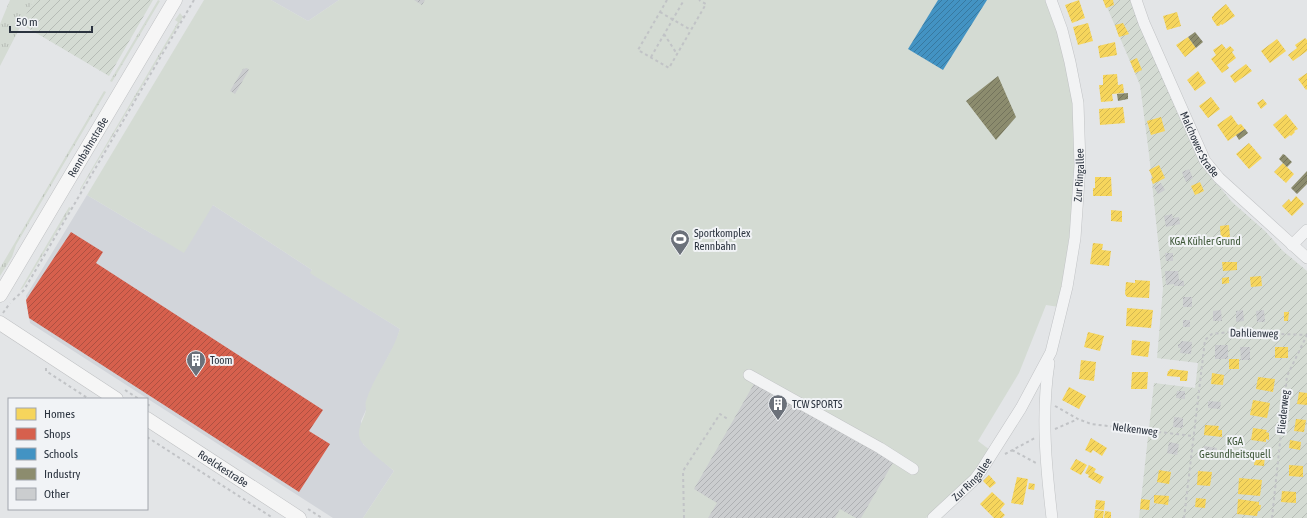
<svg xmlns="http://www.w3.org/2000/svg" width="1307" height="518" font-family="'Asap Condensed',sans-serif">
  <style>
    .built { fill: #d2d5da }
    .grass { fill: url(#grass-tufts) }
    .garden { fill: url(#garden-furrows) }
    .pitch { fill: #d4dbd3 }
    .homes { fill: url(#homes-hatch) }
    .shops { fill: url(#shops-hatch) }
    .schools { fill: url(#schools-hatch) }
    .industry { fill: url(#industry-hatch) }
    .building { fill: url(#building-hatch) }
    .lines { fill: none; stroke-linecap: round; stroke-linejoin: round }
    .minor-casing { stroke: #c1c3c5; stroke-width: 12 }
    .major-casing { stroke: #c0c2c4; stroke-width: 15 }
    .path { stroke: #c1c3c6; stroke-width: 2; stroke-dasharray: 3 3; stroke-linecap: butt }
    .minor { stroke: #f2f3f4; stroke-width: 11 }
    .major { stroke: #f6f6f6; stroke-width: 14 }
    .labels { text-anchor: middle; dominant-baseline: central; stroke-width: 4; stroke-linejoin: round; paint-order: stroke }
    .street-label { font-size: 11px; fill: #2b333f; stroke: #f1f3f6 }
    .poi-label { font-size: 11px; fill: #2b333f; stroke: #f1f3f6; text-anchor: start }
    .park-label { font-size: 11px; fill: #40593a; stroke: #f1f3f6 }
  </style>
  <defs>
    <pattern id="grass-tufts" width="24" height="20" patternUnits="userSpaceOnUse"><rect width="24" height="20" fill="#d4dbd3"/><path d="M3 7l-1-3M5 7V3M7 7l1-3M15 17l-1-3M17 17v-4M19 17l1-3" fill="none" stroke="#b6bcb6"/></pattern>
    <pattern id="garden-furrows" width="10" height="10" patternUnits="userSpaceOnUse"><rect width="10" height="10" fill="#d4dbd3"/><path d="M-1 1l2-2M0 10L10 0M9 11l2-2" fill="none" stroke="#b6bcb6"/></pattern>
    <pattern id="homes-hatch" width="6" height="6" patternUnits="userSpaceOnUse"><rect width="6" height="6" fill="#f6d55c"/><path d="M-1 1l2-2M0 6l6-6M5 7l2-2" fill="none" stroke="#d3b751"/></pattern>
    <pattern id="shops-hatch" width="6" height="6" patternUnits="userSpaceOnUse"><rect width="6" height="6" fill="#d6604d"/><path d="M-1 1l2-2M0 6l6-6M5 7l2-2" fill="none" stroke="#ae5041"/></pattern>
    <pattern id="schools-hatch" width="6" height="6" patternUnits="userSpaceOnUse"><rect width="6" height="6" fill="#4393c3"/><path d="M-1 1l2-2M0 6l6-6M5 7l2-2" fill="none" stroke="#3879a0"/></pattern>
    <pattern id="industry-hatch" width="6" height="6" patternUnits="userSpaceOnUse"><rect width="6" height="6" fill="#8c8c6e"/><path d="M-1 1l2-2M0 6l6-6M5 7l2-2" fill="none" stroke="#73735c"/></pattern>
    <pattern id="building-hatch" width="6" height="6" patternUnits="userSpaceOnUse"><rect width="6" height="6" fill="#cbcdcf"/><path d="M-1 1l2-2M0 6l6-6M5 7l2-2" fill="none" stroke="#aeb0b3"/></pattern>
  </defs>
  <rect width="100%" height="100%" fill="#e3e5e7"/>
  <path class="built" d="M271,0H339L308,21Z
    M87,195L154,235L213,205L312,270L311,273L400,329L396,342L374,383L366,402V410L361,421L363,444L394,471L363,518H333L30,323L26,296Z"/>
  <path class="grass" d="M10,0H34L0,66V24Z
    M158,0L160,1L112,82L110,81Z
    M180,13L183,17L80,191V189L178,22L175,20Z
    M104,91L106,92L16,245L12,257L0,276V268Z
    M69,207L71,208L23,288L20,290Z"/>
  <path class="garden" d="M34,0H153L109,76L21,24Z
    M1104,0H1130L1196,154L1210,175L1232,202L1265,231L1283,251L1307,271V518H1139L1154,383L1195,388L1198,363L1157,358L1163,288L1149,154L1140,85Z"/>
  <path class="pitch" d="M204,0H271L308,21L339,0H1047L1061,43L1074,108L1075,198L1059,307L1046,305L1019,373L978,441L990,450L975,472L926,518H363L394,471C386,464 364,448 360,439C356,429 364,420 366,410C366,407 365,404 366,401C374,376 392,355 400,329L310,273L312,270L213,205L184,253L87,195Z"/>
  <path class="homes" d="M1079,0L1085,18L1072,23L1065,5Z
    M1103,0H1113L1114,5L1106,8Z
    M1226,4L1235,16L1222,25L1221,24L1219,26H1217L1212,19V17L1214,15V14Z
    M1177,12L1181,26L1167,30L1163,16Z
    M1088,23L1093,41L1078,45L1073,27Z
    M1123,23L1129,34L1119,37L1115,25Z
    M1188,37L1196,48L1185,57L1176,45Z
    M1305,38L1307,40V51L1293,61L1288,55L1297,48L1295,45Z
    M1277,39L1286,51L1270,63L1261,51Z
    M1115,42L1117,55L1100,58L1098,46Z
    M1222,44L1226,49L1230,46L1234,50L1232,52L1236,58L1227,65L1229,68L1222,73L1211,59L1216,55L1213,50Z
    M1137,58L1142,70L1135,73L1130,61Z
    M1246,64L1252,71L1235,83L1230,76Z
    M1198,71L1206,83L1195,91L1187,80Z
    M1307,73V89L1306,90L1298,79Z
    M1117,74L1118,85L1123,84L1124,93L1112,94L1113,101L1101,102L1099,85H1103V75Z
    M1211,97L1220,109L1208,118L1199,106Z
    M1263,99L1267,104L1261,109L1257,103Z
    M1123,107L1125,123L1100,125L1099,109Z
    M1286,114L1298,129L1294,131L1295,132L1291,136L1290,135L1285,139L1273,125Z
    M1231,115L1238,125L1241,124L1245,129L1228,141L1217,125Z
    M1161,117L1165,131L1151,135L1147,121Z
    M1249,143L1262,158L1249,169L1236,154Z
    M1283,163L1294,174L1286,183L1274,172Z
    M1159,165L1165,178L1153,184L1151,179L1153,178L1149,170Z
    M1095,177H1111L1112,196H1093V188H1095Z
    M1200,182L1204,191L1195,195L1191,186Z
    M1296,196L1304,204L1292,216L1282,206L1289,199L1291,202Z
    M1111,210L1122,211V222L1111,221Z
    M1229,225L1230,238L1221,239L1220,226Z
    M1093,243L1103,244L1102,250L1111,251L1109,266L1090,264Z
    M1222,262H1237V270L1223,271Z
    M1261,276L1262,286L1251,287L1250,277Z
    M1229,277V283L1222,284V278Z
    M1135,280L1150,281L1149,298L1127,297L1125,294L1126,282L1135,283Z
    M1127,308L1153,310L1151,328L1126,326Z
    M1284,312H1289L1288,321H1284Z
    M1088,332L1104,336L1100,351L1084,347Z
    M1132,340L1150,342L1148,357L1131,355Z
    M1275,347H1288V358H1275Z
    M1229,359H1239V369H1229Z
    M1081,360L1096,362L1094,381L1079,379Z
    M1170,369L1188,371L1187,381H1180V377L1167,376L1168,371H1169Z
    M1132,372H1148L1147,389H1131Z
    M1212,373L1224,375L1223,385L1211,384Z
    M1258,377L1275,379L1273,392L1256,389Z
    M1069,387L1086,396L1079,409L1062,400Z
    M1299,392L1307,393V405L1297,404Z
    M1253,400L1270,403L1267,418L1250,415Z
    M1296,419L1306,420L1304,432L1294,431Z
    M1205,425L1219,426L1218,430H1222V437L1204,435Z
    M1253,428L1267,430L1266,432L1269,433V440L1266,439V442L1251,440Z
    M1091,438L1107,448L1102,456L1093,450L1091,453L1085,450Z
    M1290,440L1301,442L1300,450L1289,448Z
    M1256,454L1265,455L1264,466L1254,465Z
    M1076,459L1087,465L1081,475L1070,469Z
    M1089,465L1096,469L1094,472L1104,477L1100,484L1088,477L1089,475L1085,473Z
    M1289,465L1303,466V477L1289,476Z
    M1159,470L1171,472L1169,484L1157,482Z
    M1198,471L1212,472L1210,486L1197,485Z
    M989,475L996,483L990,488L983,481Z
    M1017,477L1028,479L1023,505L1011,503Z
    M1239,478L1262,480L1260,496L1238,494Z
    M1029,483L1035,484L1034,490L1028,489Z
    M1282,491L1296,492V503L1281,502Z
    M992,492L1005,504L1000,510L1005,515L1002,518H994L980,504Z
    M1154,495L1169,496L1168,505L1154,503Z
    M1196,498L1206,499L1205,508L1195,507Z
    M1141,499L1150,500L1149,510L1140,509Z
    M1238,499L1259,502V505H1261L1260,511H1258L1257,516L1237,514Z
    M1096,500L1105,501L1104,510L1095,509Z
    M1095,510L1104,511L1103,518H1094Z
    M1105,511L1111,512V518H1104Z"/>
  <path class="shops" d="M71,232L103,252L96,263L323,410L309,431L330,444L299,492L29,318L26,300Z"/>
  <path class="schools" d="M938,0H987L943,70L908,49Z"/>
  <path class="industry" d="M1195,32L1203,42L1196,48L1188,37Z
    M998,76L1016,117L996,140L966,101Z
    M1128,93V99L1118,101L1117,94Z
    M1245,129L1248,133L1239,140L1236,135Z
    M1283,154L1285,155L1292,162L1287,167L1279,159Z
    M1307,171V184L1297,194L1291,188Z"/>
  <path class="building" d="M414,0H425L422,5Z
    M247,68L249,70L235,94L230,91L243,69Z
    M1189,169L1193,178L1186,182L1182,172Z
    M1161,183L1165,190L1158,194L1154,187Z
    M1172,214L1173,218L1179,217L1180,224L1166,227L1164,216Z
    M1165,253H1173V261H1166Z
    M1165,271H1178L1179,280L1184,281V286H1174V284L1166,285Z
    M1183,297H1192V307H1183Z
    M1221,310L1222,321H1213V311Z
    M1243,310L1244,321L1236,322V311Z
    M1264,310L1265,322H1257L1256,311Z
    M1183,320H1190V327H1183Z
    M1181,341L1192,342L1191,354L1180,353L1181,348H1178V344H1180Z
    M1215,345H1228V359H1215Z
    M1240,347H1250V360H1241Z
    M755,382L894,461L861,518H856L840,509L835,518H708L717,503L694,489Z
    M1177,391H1185V399L1176,398Z
    M1208,401L1221,402L1220,409L1208,408Z
    M1174,417L1183,418V428L1173,427Z
    M1169,442L1179,444L1177,455L1167,453Z
    M1204,446L1217,448L1216,459L1202,458Z"/>
  <g class="lines">
    <defs>
      <g id="minor">
        <path id="s1" d="M1136,0L1144,23L1205,161L1219,178L1307,258"/>
        <path d="M1292,245L1307,230"/>
        <path d="M1049,363C1041,414 1046,467 1052,518"/>
        <path d="M749,375L880,448L913,469"/>
        <path id="s2" d="M933,518L975,479L981,471L1021,408L1051,352L1067,287L1075,238L1080,165L1078,103L1070,62L1062,30L1051,0"/>
      </g>
      <g id="major">
        <path id="s3" d="M0,295L175,0"/>
        <path d="M0,323L116,399"/>
        <path id="s4" d="M147,419L299,518"/>
      </g>
    </defs>
    <use href="#minor" class="minor-casing"/>
    <use href="#major" class="major-casing"/>
    <path class="path" d="M667,0L638,50L669,68L706,4L699,0
      M660,12L691,30
      M664,34L677,54
      M651,57L684,0
      M13,300L24,290L194,0
      M3,313L10,303
      M46,368V371L89,399
      M125,390L139,399
      M147,404L152,407
      M1055,406L1078,419L1091,424L1193,436
      M1055,429L1078,419
      M147,437L273,518
      M1012,450L1036,463
      M1005,454L1035,438
      M308,509L322,518
      M684,518L683,471L720,414L729,420
      M1184,518L1205,340L1212,334L1229,332L1307,335
      M1272,518L1287,376L1307,335"/>
    <use href="#minor" class="minor"/>
    <use href="#major" class="major"/>
  </g>
  <defs>
    <symbol id="stadium-pin" viewBox="-11 -11 22 30"><path d="M0 17L-7.5 6A9.5 9.5 0 1 1 7.5 6Z" fill="#6b717a" stroke="#f1f3f6"/><path d="M0-5a6.5 5 0 1 0 0 10a6.5 5 0 1 0 0-10ZM-3.5-1.8h7v3.6h-7Z" fill="#fff"/></symbol>
    <symbol id="building-pin" viewBox="-11 -11 22 30"><path d="M0 17L-7.5 6A9.5 9.5 0 1 1 7.5 6Z" fill="#6b717a" stroke="#f1f3f6"/><path d="M-4-6H4V6H1V3H-1V6H-4ZM-2.5-4.3h1.7v1.8h-1.7ZM.8-4.3h1.7v1.8H.8ZM-2.5-1h1.7V.8h-1.7ZM.8-1h1.7V.8H.8Z" fill="#fff"/></symbol>
  </defs>
  <g fill-rule="evenodd">
    <use href="#stadium-pin" x="669" y="228" width="22" height="30"/>
    <use href="#building-pin" x="185" y="349" width="22" height="30"/>
    <use href="#building-pin" x="767" y="393" width="22" height="30"/>
  </g>
  <g class="labels">
    <g class="street-label">
      <text stroke="none"><textPath href="#s1" startOffset="158">Malchower Straße</textPath></text>
      <text stroke="none"><textPath href="#s3" startOffset="172">Rennbahnstraße</textPath></text>
      <text stroke="none"><textPath href="#s2" startOffset="385">Zur Ringallee</textPath></text>
      <text transform="translate(1254 333) rotate(1)">Dahlienweg</text>
      <text transform="translate(1283 412) rotate(-84)">Fliederweg</text>
      <text transform="translate(1135 429) rotate(7)">Nelkenweg</text>
      <text stroke="none"><textPath href="#s4" startOffset="91">Roelckestraße</textPath></text>
      <text stroke="none"><textPath href="#s2" startOffset="55">Zur Ringallee</textPath></text>
    </g>
    <g class="poi-label">
      <text x="694" y="233">Sportkomplex<tspan x="694" dy="13">Rennbahn</tspan></text>
      <text x="210" y="360">Toom</text>
      <text x="792" y="404">TCW SPORTS</text>
    </g>
    <g class="park-label">
      <text x="1205" y="241">KGA Kühler Grund</text>
      <text x="1235" y="441">KGA<tspan x="1235" dy="13">Gesundheitsquell</tspan></text>
    </g>
  </g>
  <rect x="8" y="398" width="140" height="112" fill="#f1f3f6" stroke="#a2a6ad"/>
  <rect x="16" y="408" width="20" height="12" fill="#f6d55c" stroke="#a2a6ad"/>
  <text x="44" y="418" font-size="12" fill="#2b333f">Homes</text>
  <rect x="16" y="428" width="20" height="12" fill="#d6604d" stroke="#a2a6ad"/>
  <text x="44" y="438" font-size="12" fill="#2b333f">Shops</text>
  <rect x="16" y="448" width="20" height="12" fill="#4393c3" stroke="#a2a6ad"/>
  <text x="44" y="458" font-size="12" fill="#2b333f">Schools</text>
  <rect x="16" y="468" width="20" height="12" fill="#8c8c6e" stroke="#a2a6ad"/>
  <text x="44" y="478" font-size="12" fill="#2b333f">Industry</text>
  <rect x="16" y="488" width="20" height="12" fill="#cbcdcf" stroke="#a2a6ad"/>
  <text x="44" y="498" font-size="12" fill="#2b333f">Other</text>
  <path d="M10 26v6h82v-6" fill="none" stroke="#2b333f" stroke-width="2"/>
  <text x="16" y="26" font-size="12" fill="#2b333f" stroke="#f1f3f6" stroke-width="3" paint-order="stroke">50 m</text>
</svg>
